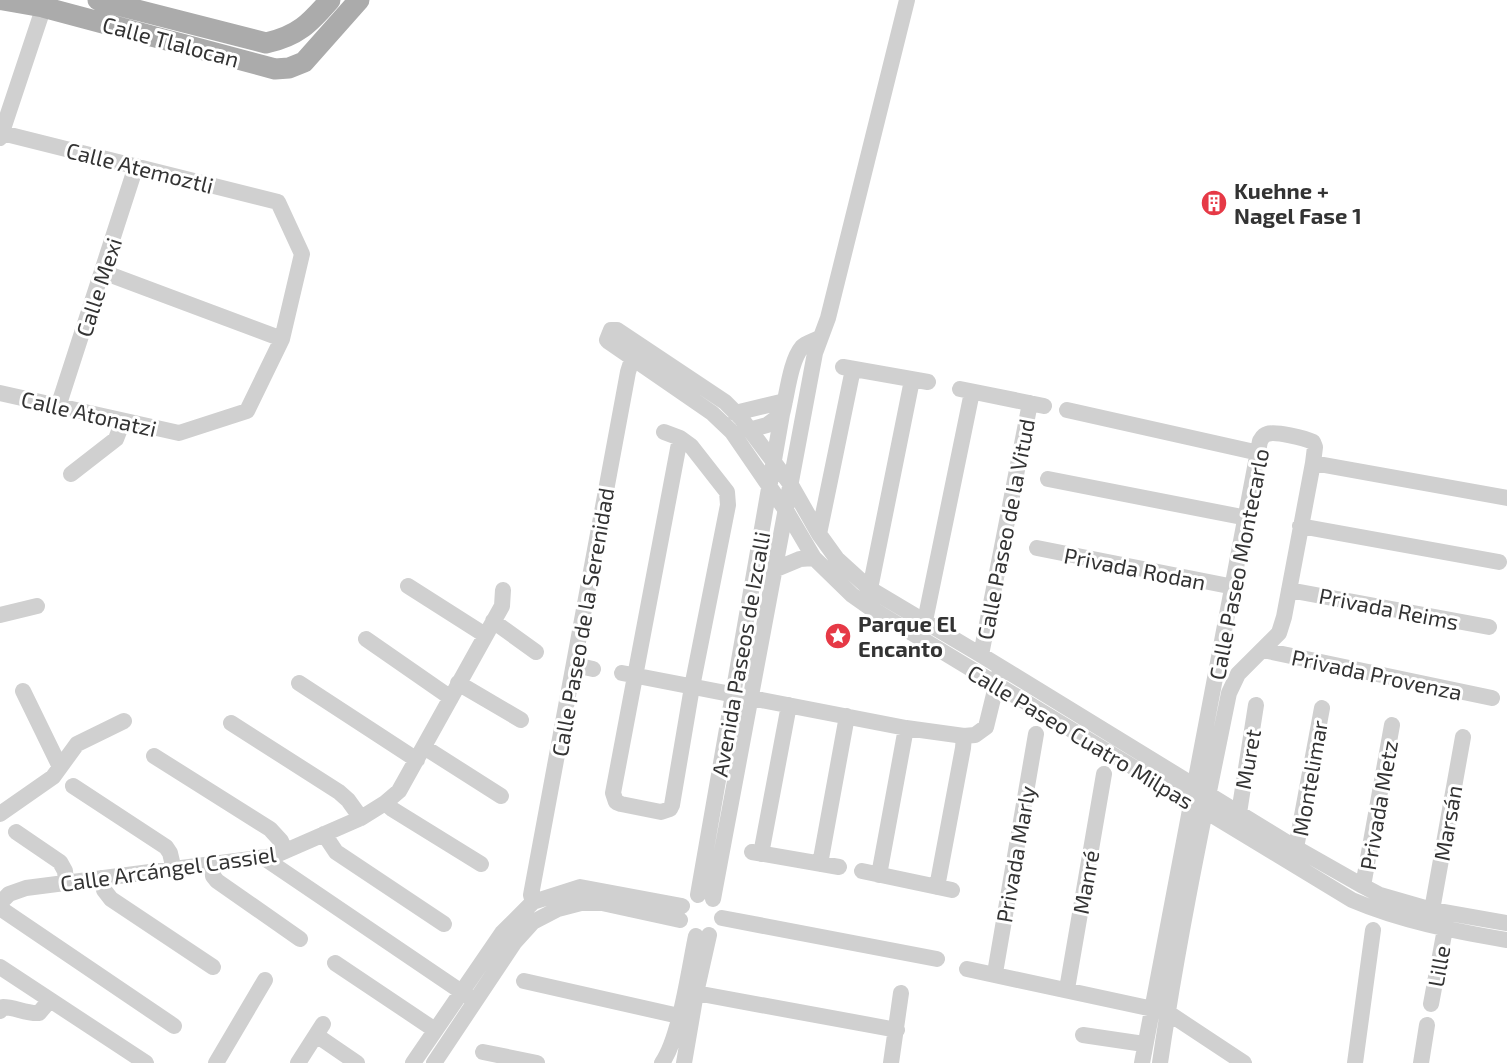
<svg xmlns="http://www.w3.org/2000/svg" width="1507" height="1063" font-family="'Exo 2',sans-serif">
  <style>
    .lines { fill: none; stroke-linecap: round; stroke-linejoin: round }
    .minor { stroke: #d0d0d0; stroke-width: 16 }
    .major { stroke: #ababab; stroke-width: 21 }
    .labels { text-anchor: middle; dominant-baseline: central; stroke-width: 6; stroke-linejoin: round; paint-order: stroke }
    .street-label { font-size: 22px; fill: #333; stroke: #fff }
    .poi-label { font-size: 22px; font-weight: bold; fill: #333; stroke: #fff; text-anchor: start }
  </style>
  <rect width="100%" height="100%" fill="#fff"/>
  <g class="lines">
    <path class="minor" d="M0,138L46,0
      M103,272L282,339
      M843,367L928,382
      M960,389L1044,406
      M0,393L179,433L247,411L282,339L302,254L278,202L2,133
      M58,407L136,166
      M1067,410L1259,453
      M735,413L785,401
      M749,430L767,425L782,414
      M664,432L680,438L691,446L727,492L728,505L692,687L672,805L670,809L661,812L621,804L616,802L613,793L680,438
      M1313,463L1507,498
      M71,474L116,439L123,421
      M1048,479L1247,518
      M1300,526L1499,562
      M819,534L853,369
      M1037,548L1234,587
      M776,569L800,559L814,558
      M408,586L485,635
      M870,589L912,380
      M1289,590L1489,627
      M0,615L37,606
      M493,621L536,652
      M925,621L972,392
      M366,639L451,698
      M1263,650L1492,698
      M981,655L1030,403
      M575,665L593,669
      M622,673L906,728L964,736L975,735L986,727L999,674
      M299,683L417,760
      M458,683L521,720
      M23,691L60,767
      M231,723L339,792L348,800L361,818
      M424,747L501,796
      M154,756L270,829L281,841L285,851
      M73,786L166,847L170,853L174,870
      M385,803L392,809L481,864
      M1239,813L1256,705
      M0,814L53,777L77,744L124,721
      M16,832L60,862L65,871L66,882
      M324,834L336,852L444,924
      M1296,848L1322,708
      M752,852L839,867
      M761,854L789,705
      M264,858L469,997
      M820,864L847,716
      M212,865L213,876L217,881L300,939
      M862,871L952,890
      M879,875L906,728
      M102,878L104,890L111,899L213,967
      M1363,886L1392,725
      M937,887L963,748L964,736
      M698,895L782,414C787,396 790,361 802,347C806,343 814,341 819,338
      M713,899L815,353L828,318L907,0
      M533,902L531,895L628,372L635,350
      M0,903L9,894L26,888L274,856L361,818L385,803L399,791L502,606L503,590
      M0,908L174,1026
      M1432,910L1463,737
      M722,918L937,959
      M1507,923L1432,910L1380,895L1363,886L1296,848L981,655L870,589L837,559L819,534L791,485L741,418L725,402L617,330H611L607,340L609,342L712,413L732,432L787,512L814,558L852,595L869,607L1352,900C1401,921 1454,931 1507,940
      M335,963L435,1030
      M0,967L146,1063
      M967,969L1167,1012L1244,1063
      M995,973L1036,734
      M524,981L679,1016
      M1067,989L1104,774
      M696,993L897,1030
      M1431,1004L1445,929
      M0,1011L3,1007C15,1007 26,1014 39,1013L50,1000
      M316,1035L357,1063
      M1083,1035L1144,1044
      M483,1052L537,1063
      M216,1063L265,980
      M298,1063L323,1024
      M413,1063L502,933L533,902L580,887L682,906
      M434,1063L514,943L533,922L558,909L581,903H602L680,920
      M662,1063C680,1037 689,969 696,936
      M684,1063L696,993L709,935
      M891,1063L901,993
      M1142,1063L1260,441C1262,438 1263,435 1267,434C1275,431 1305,438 1313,442L1315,447L1313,463L1284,617L1279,633L1238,674L1229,693C1204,816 1178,939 1160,1063
      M1355,1063L1373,930
      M1421,1063L1427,1025"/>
    <path class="major" d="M3,0L43,7L275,69L289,68L304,62L359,0
      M98,0L266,43C298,36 310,23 330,0"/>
  </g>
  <defs>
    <symbol id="building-disc" viewBox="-11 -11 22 22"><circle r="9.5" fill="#e63946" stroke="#fff"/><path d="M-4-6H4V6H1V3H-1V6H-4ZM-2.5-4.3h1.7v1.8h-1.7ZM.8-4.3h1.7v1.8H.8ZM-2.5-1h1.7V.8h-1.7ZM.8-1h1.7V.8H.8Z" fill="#fff"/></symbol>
    <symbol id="sight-disc" viewBox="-11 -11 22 22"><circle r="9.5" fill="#e63946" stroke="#fff"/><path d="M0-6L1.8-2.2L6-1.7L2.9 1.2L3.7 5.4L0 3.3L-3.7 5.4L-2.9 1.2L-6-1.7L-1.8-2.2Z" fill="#fff"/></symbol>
  </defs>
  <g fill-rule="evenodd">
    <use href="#building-disc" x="1199" y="188" width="30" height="30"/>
    <use href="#sight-disc" x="823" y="621" width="30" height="30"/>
  </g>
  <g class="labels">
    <g class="street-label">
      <text transform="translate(171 41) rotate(15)">Calle Tlalocan</text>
      <text transform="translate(140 167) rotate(14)">Calle Atemoztli</text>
      <text transform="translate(98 287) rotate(-72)">Calle Mexi</text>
      <text transform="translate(89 413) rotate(13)">Calle Atonatzi</text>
      <text transform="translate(1005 529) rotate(-79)">Calle Paseo de la Vitud</text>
      <text transform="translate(1238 564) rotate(-79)">Calle Paseo Montecarlo</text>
      <text transform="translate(1135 568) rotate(11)">Privada Rodan</text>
      <text transform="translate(1389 608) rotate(11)">Privada Reims</text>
      <text transform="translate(582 622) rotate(-80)">Calle Paseo de la Serenidad</text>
      <text transform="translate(740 654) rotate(-80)">Avenida Paseos de Izcalli</text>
      <text transform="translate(1377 674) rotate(12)">Privada Provenza</text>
      <text transform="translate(1081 736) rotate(31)">Calle Paseo Cuatro Milpas</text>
      <text transform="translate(1247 759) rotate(-80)">Muret</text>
      <text transform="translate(1309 778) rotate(-80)">Montelimar</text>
      <text transform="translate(1378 805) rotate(-80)">Privada Metz</text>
      <text transform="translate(1447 823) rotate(-80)">Marsán</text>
      <text transform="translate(1015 854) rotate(-80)">Privada Marly</text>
      <text transform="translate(168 868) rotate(-8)">Calle Arcángel Cassiel</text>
      <text transform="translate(1085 882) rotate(-80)">Manré</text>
      <text transform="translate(1438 966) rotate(-80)">Lille</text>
    </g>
    <g class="poi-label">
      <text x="1234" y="190">Kuehne +<tspan x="1234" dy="25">Nagel Fase 1</tspan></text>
      <text x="858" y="623">Parque El<tspan x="858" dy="25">Encanto</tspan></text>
    </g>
  </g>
</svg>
